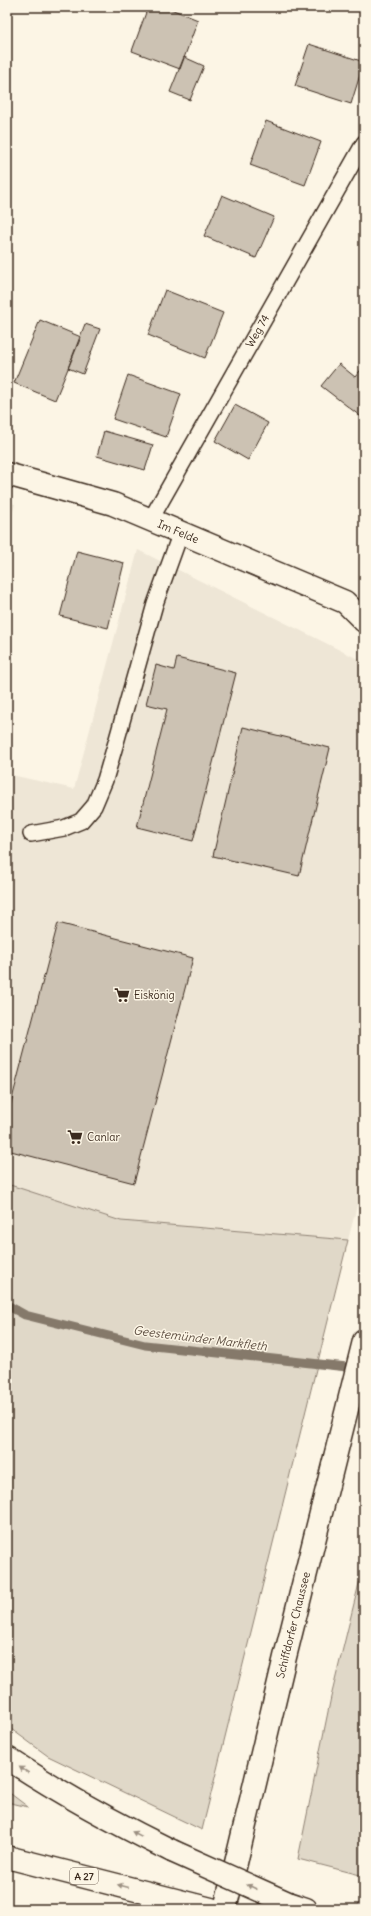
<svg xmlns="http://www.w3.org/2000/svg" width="371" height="1916" font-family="Delius,sans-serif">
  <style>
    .built { fill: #eee6d6 }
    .green { fill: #e0d8c8; stroke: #8e8173 }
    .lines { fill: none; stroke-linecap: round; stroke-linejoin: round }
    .stream { stroke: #85796b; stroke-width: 9 }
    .building { fill: #ccc2b3; stroke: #3b2a1e }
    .service-casing { stroke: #3b2a1e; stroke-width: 18 }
    .tertiary-casing { stroke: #3b2a1e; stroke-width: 25 }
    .secondary-casing { stroke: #3b2a1e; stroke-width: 25 }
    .motorway-casing { stroke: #3b2a1e; stroke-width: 25 }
    .service { stroke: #fcf5e5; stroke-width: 15 }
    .tertiary { stroke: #fcf5e5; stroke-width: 22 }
    .secondary { stroke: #fcf5e5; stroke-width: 22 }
    .motorway { stroke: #fcf5e5; stroke-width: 22 }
    .motorway-bridge-casing { stroke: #3b2a1e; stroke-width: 25; stroke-linecap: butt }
    .motorway-bridge { stroke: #fcf5e5; stroke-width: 22 }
    .oneway { fill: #9c9082 }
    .labels { text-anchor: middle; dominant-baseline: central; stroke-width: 3; stroke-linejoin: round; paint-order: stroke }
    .shield { fill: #fcf5e5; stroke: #75675a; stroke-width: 1 }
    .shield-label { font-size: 10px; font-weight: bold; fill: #3b2a1e }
    .street-label { font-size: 11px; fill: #3b2a1e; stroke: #fcf5e5 }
    .poi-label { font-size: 11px; fill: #3b2a1e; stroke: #fcf5e5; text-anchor: start }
    .water-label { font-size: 12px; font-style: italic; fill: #605144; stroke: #fcf5e5 }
  </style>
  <rect width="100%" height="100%" fill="#fcf5e5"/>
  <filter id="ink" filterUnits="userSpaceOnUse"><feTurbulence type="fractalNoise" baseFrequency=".025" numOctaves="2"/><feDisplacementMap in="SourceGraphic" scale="8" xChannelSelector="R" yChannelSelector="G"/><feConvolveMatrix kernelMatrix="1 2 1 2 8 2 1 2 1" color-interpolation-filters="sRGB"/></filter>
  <g filter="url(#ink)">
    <path class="built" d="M7,502L15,504L7,535Z
      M138,550L364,662V1179L348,1240L121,1221L7,1184V774L74,789Z"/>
    <path class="green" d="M7,1184L121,1221L348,1240L202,1830L48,1756L7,1726Z
      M364,1563V1876L298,1859L331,1697Z
      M7,1791L28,1807L7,1802Z"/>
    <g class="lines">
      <path class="stream" d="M7,1305L25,1315L145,1345L347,1367"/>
    </g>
    <path class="building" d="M148,7H166L198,20L180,69L132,51Z
      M309,44L364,62L351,104L295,86Z
      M184,57L204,66L190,100L170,92Z
      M266,121L321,142L305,185L250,165Z
      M222,195L274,217L256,258L204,236Z
      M165,290L223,313L205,358L148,335Z
      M40,320L81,337L55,400L14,383Z
      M85,324L100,329L83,374L68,368Z
      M339,364L355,377L364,366V419L321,386Z
      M128,375L181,394L166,437L113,419Z
      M235,405L268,423L248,460L215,441Z
      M104,431L153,445L145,470L97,456Z
      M77,551L124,563L108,628L60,616Z
      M177,658L236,673L193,841L137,827L167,709L146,704L156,665L174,670Z
      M243,727L330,748L299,876L213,856Z
      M58,923L193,958L134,1183L7,1150V1118Z"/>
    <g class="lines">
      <defs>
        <g id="service">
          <path id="s1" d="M151,519L364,143"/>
          <path d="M31,834L64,828L81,821L94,806L105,780L117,739L155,604L181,532"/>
        </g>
        <g id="tertiary">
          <path id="s2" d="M225,1909L285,1657L364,1341"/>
        </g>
        <g id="secondary">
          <path id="s3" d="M7,474L113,504L345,602L364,621"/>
        </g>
        <path id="motorway" d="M7,1758C60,1793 115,1823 172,1851
          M7,1857L211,1909
          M288,1903L306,1909"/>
      </defs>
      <use href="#service" class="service-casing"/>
      <use href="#tertiary" class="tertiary-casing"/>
      <use href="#secondary" class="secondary-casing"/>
      <use href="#motorway" class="motorway-casing"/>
      <use href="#service" class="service"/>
      <use href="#tertiary" class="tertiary"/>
      <use href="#secondary" class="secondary"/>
      <use href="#motorway" class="motorway"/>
      <defs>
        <path id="motorway-bridge" d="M172,1851L288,1903"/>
      </defs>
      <use href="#motorway-bridge" class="motorway-bridge-casing"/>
      <use href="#motorway-bridge" class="motorway-bridge"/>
    </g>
    <defs><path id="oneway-solid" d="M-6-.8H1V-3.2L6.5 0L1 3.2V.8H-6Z"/></defs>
    <g class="oneway">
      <use href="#oneway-solid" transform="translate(24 1770) rotate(-147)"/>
      <use href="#oneway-solid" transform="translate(137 1834) rotate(-154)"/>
      <use href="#oneway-solid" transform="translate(123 1886) rotate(-166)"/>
      <use href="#oneway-solid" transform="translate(252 1887) rotate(-156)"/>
    </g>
  </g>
  <defs>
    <symbol id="supermarket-bare" viewBox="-9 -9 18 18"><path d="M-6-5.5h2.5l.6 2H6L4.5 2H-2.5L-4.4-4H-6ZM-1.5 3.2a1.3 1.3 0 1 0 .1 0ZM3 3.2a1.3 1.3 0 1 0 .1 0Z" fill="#3b2a1e" stroke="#fcf5e5" stroke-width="2.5" paint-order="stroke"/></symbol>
  </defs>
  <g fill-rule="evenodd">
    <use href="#supermarket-bare" x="111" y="984" width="22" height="22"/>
    <use href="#supermarket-bare" x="64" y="1126" width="22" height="22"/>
  </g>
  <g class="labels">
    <rect class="shield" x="70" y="1868" width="28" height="16" rx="3"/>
    <g class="shield-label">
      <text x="84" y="1876">A 27</text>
    </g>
    <g class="street-label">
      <text stroke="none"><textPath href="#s1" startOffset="216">Weg 74</textPath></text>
      <text stroke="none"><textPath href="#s3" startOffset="181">Im Felde</textPath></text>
      <text stroke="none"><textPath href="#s2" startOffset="292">Schiffdorfer Chaussee</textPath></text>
    </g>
    <g class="poi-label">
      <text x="134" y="995">Eiskönig</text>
      <text x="87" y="1137">Canlar</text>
    </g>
    <g class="water-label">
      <text transform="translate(200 1338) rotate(7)">Geestemünder Markfleth</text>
    </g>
  </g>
  <rect width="371" height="1916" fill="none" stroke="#fcf5e5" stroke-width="24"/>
  <rect x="12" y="12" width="347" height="1892" fill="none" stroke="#3b2a1e" stroke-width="1.5" filter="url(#ink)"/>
</svg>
